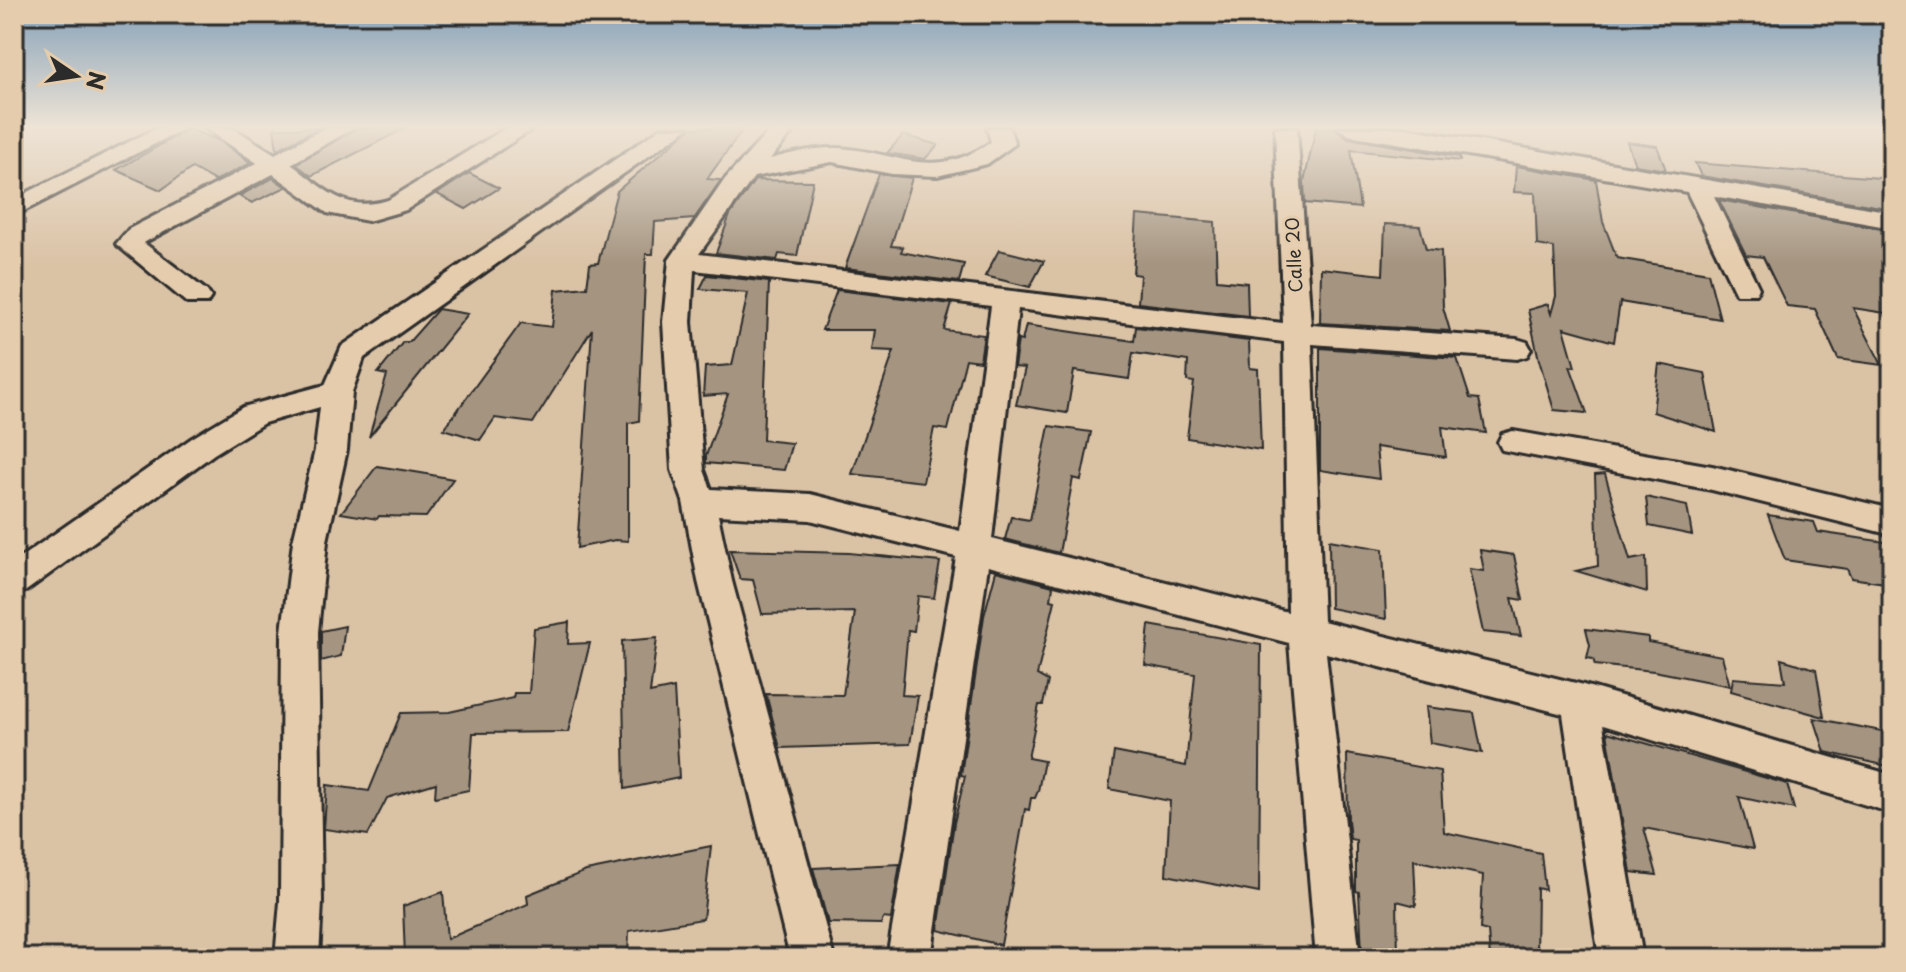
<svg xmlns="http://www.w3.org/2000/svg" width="1906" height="972" font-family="'Playpen Sans',sans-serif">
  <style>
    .building { fill: #a49480; stroke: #2b2b2b; stroke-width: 2 }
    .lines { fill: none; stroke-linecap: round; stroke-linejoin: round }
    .minor-casing { stroke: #2b2b2b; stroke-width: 6 }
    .minor { fill: #e5ccad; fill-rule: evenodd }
    .labels { text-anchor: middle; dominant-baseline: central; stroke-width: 6; stroke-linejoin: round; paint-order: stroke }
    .far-street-label { font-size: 18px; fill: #2b2b2b; stroke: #e5ccad }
  </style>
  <rect width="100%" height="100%" fill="#dac2a5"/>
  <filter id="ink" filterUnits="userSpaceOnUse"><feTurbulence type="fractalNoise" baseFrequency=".0125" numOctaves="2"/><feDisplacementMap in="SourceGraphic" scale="16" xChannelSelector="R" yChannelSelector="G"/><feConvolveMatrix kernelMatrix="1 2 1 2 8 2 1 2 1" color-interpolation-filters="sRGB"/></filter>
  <g filter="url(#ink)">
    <path class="building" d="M274,128H318L277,150Z
      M357,128H406L311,176L296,164Z
      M691,128H744L707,179L721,180L694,219L655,222L653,254H646L639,421L628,423V541L615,540L577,548L592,329L533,423L495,418L480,440L444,429L521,323L552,327L556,290L587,287L590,264L598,263L617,191Z
      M1316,128H1335L1348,138L1460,157V161L1351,150L1360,208L1305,203L1304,182Z
      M189,129L220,141L251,163L215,181L192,168L161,190L116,170Z
      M903,135L938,145L925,159L887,153Z
      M1627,142L1657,146L1666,170L1635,165Z
      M1695,163L1892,179V209L1701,176Z
      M1516,166L1596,180L1603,222L1617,258L1708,273L1720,319L1620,302L1614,342L1564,328L1575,367L1570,366L1587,413L1554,410L1539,360L1528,310L1548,304L1551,314L1556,296L1554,248L1537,245L1535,193L1514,192Z
      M469,173L499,188L466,209L437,194Z
      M879,174L912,178L891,246L903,247L901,252L964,264L959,282L845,268Z
      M273,178L286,187L252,203L239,196Z
      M755,180L813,181L797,256L779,254L777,260L716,253L730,215Z
      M1719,200L1892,231V314L1853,308L1882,365L1838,359L1815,309L1787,306L1763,257L1746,255Z
      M1137,215L1215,222L1217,280L1247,283L1248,316L1138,303L1140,275L1133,274Z
      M1385,224L1420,226L1426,249L1441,251L1443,307L1450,331L1320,323L1321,268L1383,275Z
      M999,250L1044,261L1030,287L985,276Z
      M707,275L769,282L763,440L792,443L784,470L706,463V456L728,394L703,396L705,367L732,365L748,293L700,289Z
      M837,290L952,304L944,330L984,335L980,361L966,359L948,430L934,428L923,482L852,474L894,351L872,350L875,330H822Z
      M438,309L468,314L369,437L387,375L378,373L403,342H409Z
      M1026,325L1134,341L1136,327L1249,341L1250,368L1258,369L1261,450L1187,438L1194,382L1187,381L1188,361L1133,353L1129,379L1074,371L1067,413L1016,405L1025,368L1014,367L1018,340L1022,341Z
      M1320,348L1457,358L1470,398L1479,399L1486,433L1442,427L1446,457L1376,447L1379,479L1320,470Z
      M1659,364L1705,373L1716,432L1653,412Z
      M1049,426L1091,432L1081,480L1073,478L1059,553L1005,539L1011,517L1030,520Z
      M377,466L421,473L453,479L426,517L379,516L377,519L341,513Z
      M1605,474L1630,560L1646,557L1647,592L1576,571L1598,566L1595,475Z
      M1646,497L1687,506L1692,535L1649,526Z
      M1768,515L1814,522L1818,532L1892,543V584L1851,578L1847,569L1785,560Z
      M1329,540L1383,549L1386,619L1330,608Z
      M730,550L849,553L940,562L934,598L918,596L914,631L908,630L902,695L918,696L910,744L780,748L766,694L843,695L855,612L762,614L753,580L740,579Z
      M1480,550L1514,555L1523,600L1512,598L1521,636L1483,632L1469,569L1484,571Z
      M996,571L1053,586L1051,600L1055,601L1037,675L1048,681L1043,705H1039L1028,758L1044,761L1038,791L1035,798H1031L1029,810L1025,809L1001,945L938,930L954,823L965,776L961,775L984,616Z
      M569,622L568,644L590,643L568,732L473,733L469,790L435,797L436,783L387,798L368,835L324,829L327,785L369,791L401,713L449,712L513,698L514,693H529L534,628Z
      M1149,625L1261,645L1259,893L1166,875L1170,801L1109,789L1114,752L1186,766L1195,674L1145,665Z
      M345,626L341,656L321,661V631Z
      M1586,629L1648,637V642L1722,656L1730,686L1654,671L1595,665L1593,659L1587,658L1590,645Z
      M657,638L650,693L674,688L679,778L625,789L622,641Z
      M1781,659L1816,669L1824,717L1731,691L1733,678L1785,682Z
      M1426,707L1474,713L1482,753L1430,743Z
      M1814,718L1892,733V767L1825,752Z
      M1607,732L1787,784L1794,809L1739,797L1753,849L1644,828L1657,875L1631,872Z
      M1347,754L1440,771L1444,832L1541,853L1545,890L1537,888L1536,958H1490L1488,931L1480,929L1483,875L1414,860L1416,906L1397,901L1398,958L1362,953L1359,892L1356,891V840L1350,839L1348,820Z
      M711,846L703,919L629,931L628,958H402L405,957L403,906L443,892L447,939L528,904L527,895L586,871Z
      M900,864L891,919L883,918L881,924L828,923L813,868Z"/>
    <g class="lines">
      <defs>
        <path id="minor" d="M157,128H186L14,216V199Z
          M205,128H233L275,154L325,128H354L291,164C325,189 344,213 388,200L506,128H534L406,210L368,221L327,213L273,174L147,241L144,243L207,291L211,297L207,303H187L116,244L129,229L257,163Z
          M661,128H688L364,358L352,392L347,450L327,541L318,632L322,902L319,958H275L280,902L282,632L293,541L315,450L320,407L264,423L214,454L26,591L14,595V562L192,438L243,407L325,385L342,346Z
          M772,128H796L770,159C792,153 815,147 838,148C897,151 932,183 991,142L987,128H1009L1015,144L987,164L937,176L892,174L832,162L754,177L699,254L1283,323L1275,128H1297L1311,325L1517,339L1527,342L1531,349L1527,356L1517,359L1312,344L1323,621L1580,684L1892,775V813L1603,725L1643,958H1599L1563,714L1326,653L1360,958H1316L1289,643L988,566L931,958H887L956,557L810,520L718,515L732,581L834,958H790L698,581L683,501L672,470L663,322L669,260L725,179ZM694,270L991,306L960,531L810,494L711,489L704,470L691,322ZM1018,309L1284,342L1288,612L992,539Z
          M1338,128H1406L1892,212V228L1714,196L1759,288L1756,294H1736L1733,288L1687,192L1349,135Z
          M1513,431L1712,466L1892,509V535L1712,490L1502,450L1498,442L1502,434Z"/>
      </defs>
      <use href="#minor" class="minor-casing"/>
      <use href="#minor" class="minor"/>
    </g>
  </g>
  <linearGradient id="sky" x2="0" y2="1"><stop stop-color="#84a0b8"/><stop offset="0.48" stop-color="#eee4d6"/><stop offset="1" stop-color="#eee4d6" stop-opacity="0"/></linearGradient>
  <rect width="1906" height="264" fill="url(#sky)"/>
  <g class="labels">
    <g class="far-street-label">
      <text transform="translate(1293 255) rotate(-93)">Calle 20</text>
    </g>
  </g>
  <rect width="1906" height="972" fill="none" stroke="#e5ccad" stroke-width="48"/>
  <rect x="24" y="24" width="1858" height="924" fill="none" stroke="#2b2b2b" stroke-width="3" filter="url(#ink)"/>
  <g transform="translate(76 76) rotate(103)" stroke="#e5ccad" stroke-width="6" paint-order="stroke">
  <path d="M0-6L14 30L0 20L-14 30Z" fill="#2b2b2b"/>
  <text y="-12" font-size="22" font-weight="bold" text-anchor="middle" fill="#2b2b2b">N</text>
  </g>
</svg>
